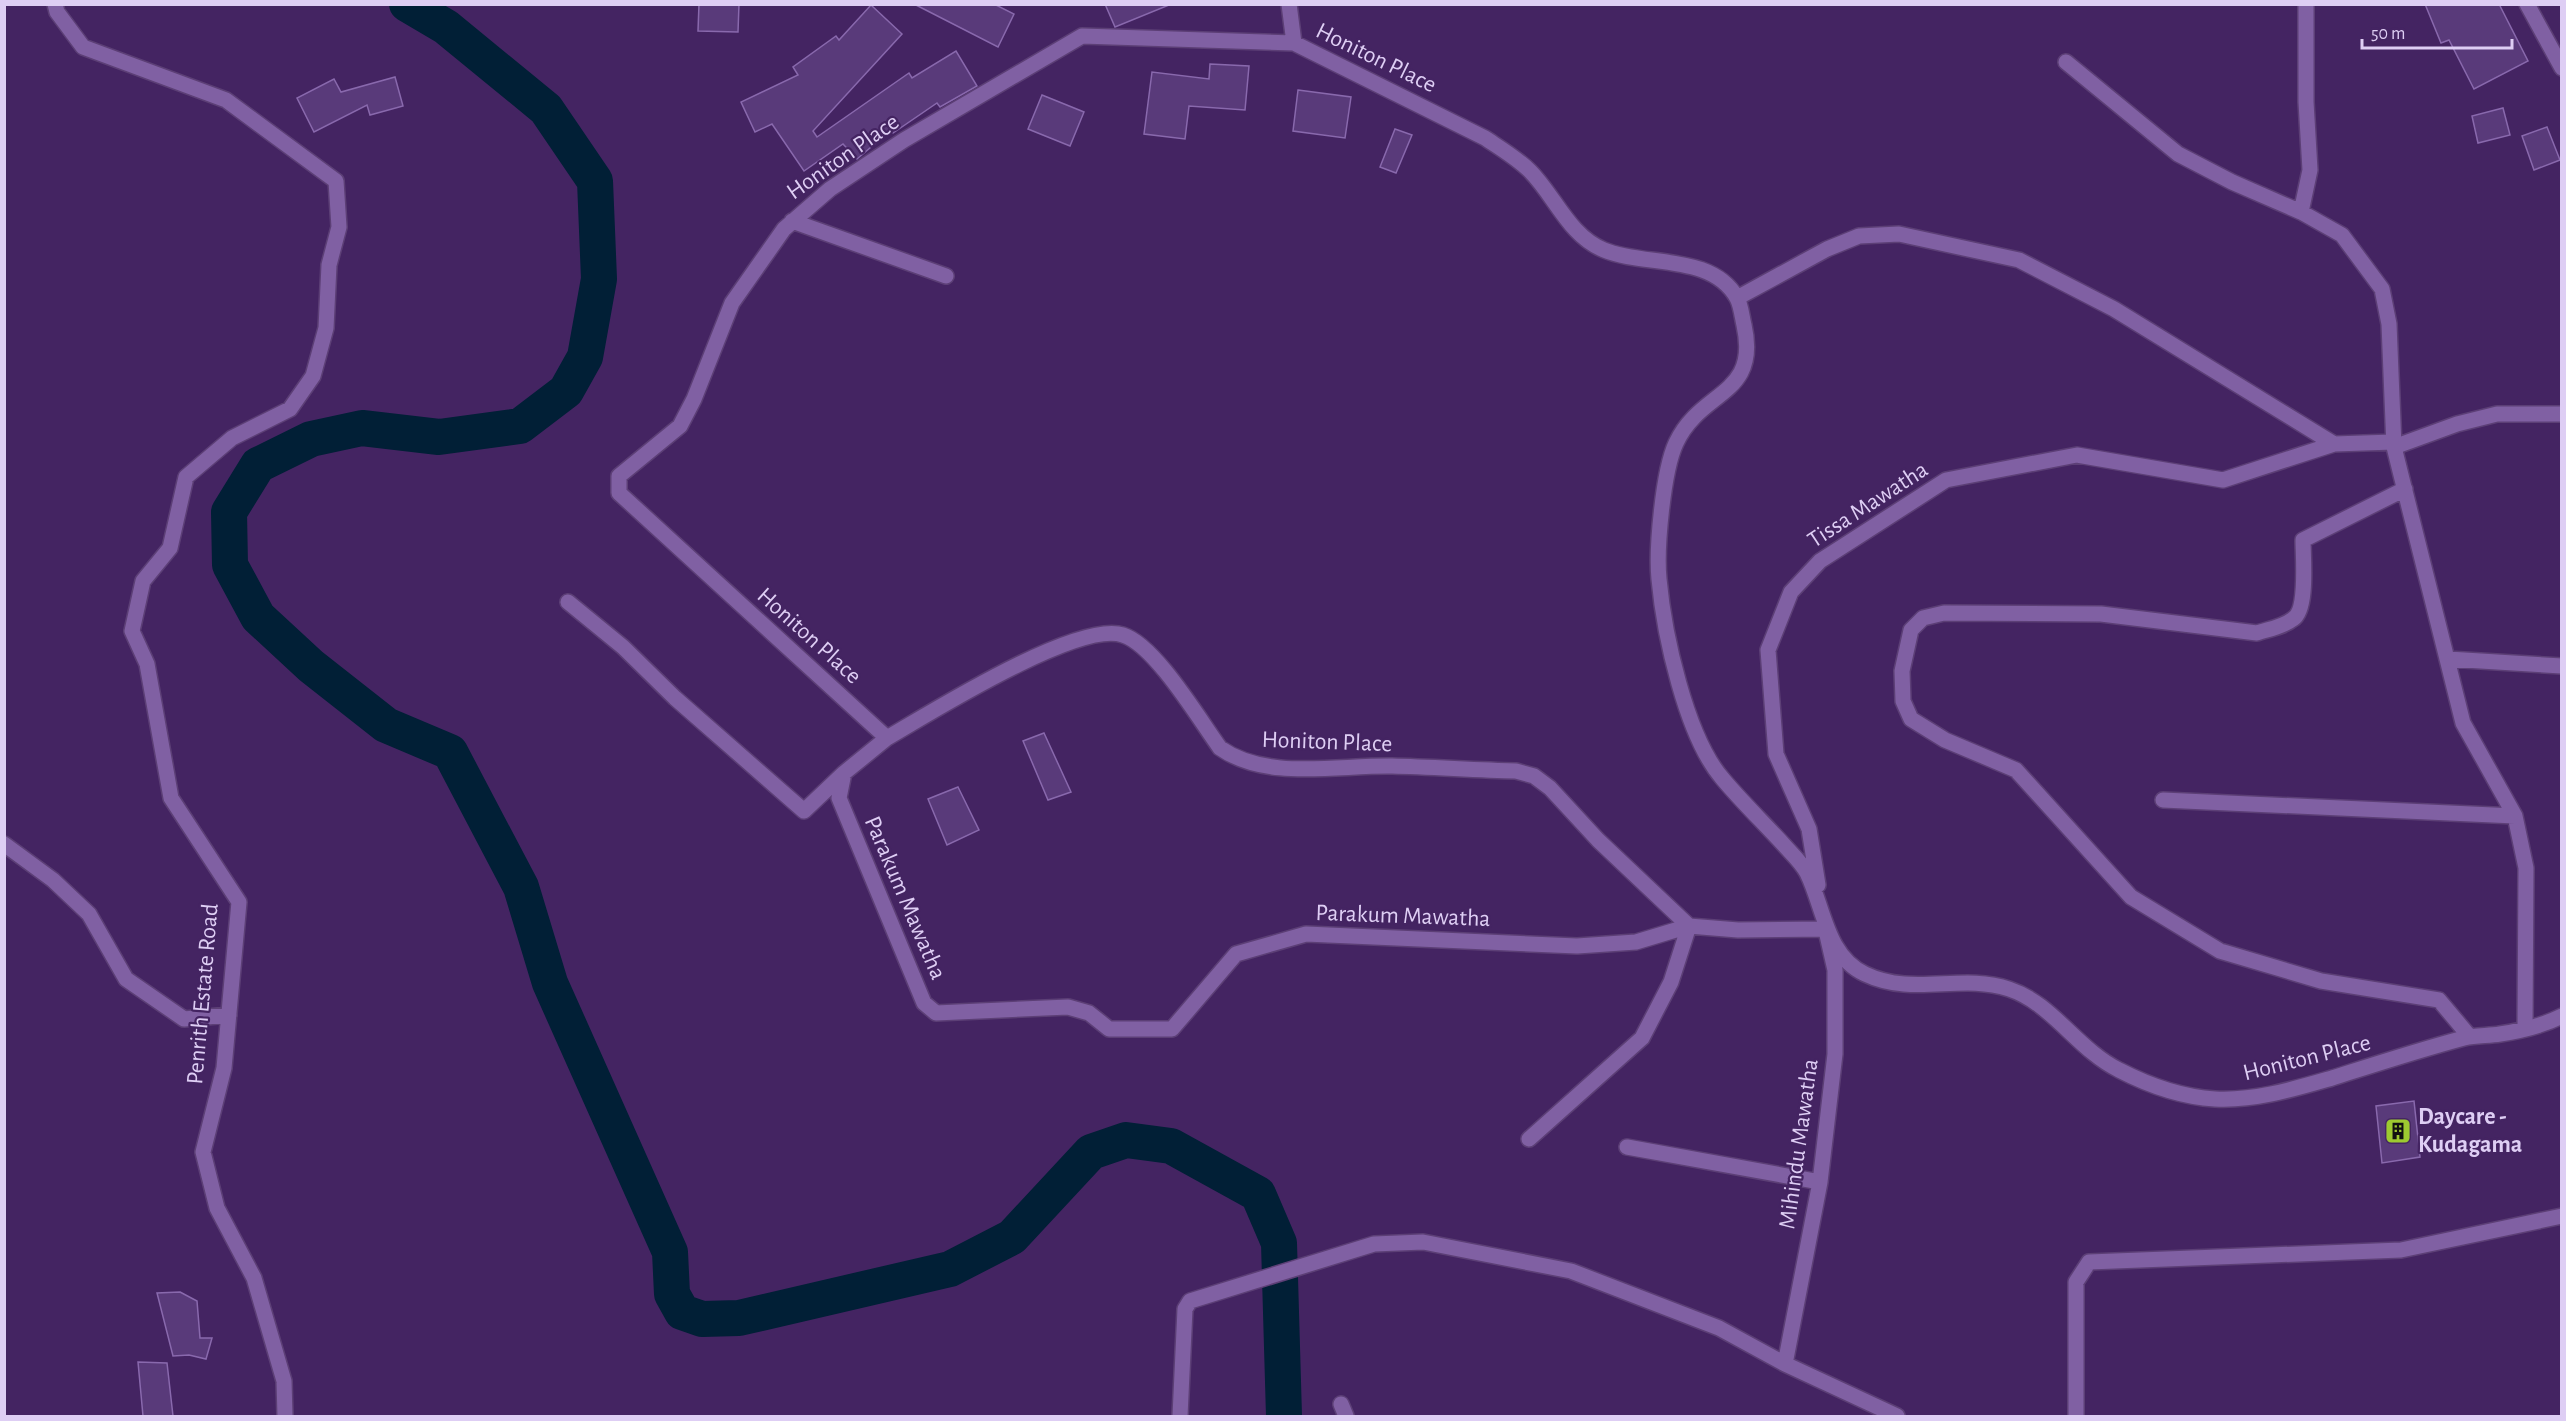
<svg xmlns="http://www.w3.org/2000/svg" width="2566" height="1421" font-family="'Alegreya Sans',sans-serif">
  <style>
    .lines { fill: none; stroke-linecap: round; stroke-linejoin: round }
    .river { stroke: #011f36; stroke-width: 36 }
    .building { fill: #593a7a; stroke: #8969ad; stroke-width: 1.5 }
    .minor-casing { stroke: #5c3f76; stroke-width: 18 }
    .minor { stroke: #8060a3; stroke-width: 15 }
    .labels { text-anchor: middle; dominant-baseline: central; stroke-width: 4.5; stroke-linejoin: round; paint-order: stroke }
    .street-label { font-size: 24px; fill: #decef4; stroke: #442462 }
    .poi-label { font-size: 24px; font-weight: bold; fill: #decef4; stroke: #442462; text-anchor: start }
  </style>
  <rect width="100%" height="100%" fill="#442462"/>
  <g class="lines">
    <path class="river" d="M407,4L446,27L546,109L595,181L599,279L585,357L566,391L520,426L439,437L362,428L311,439L258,465L229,512L230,565L258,617L311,666L386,725L450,752L521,887L550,983L670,1252L672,1294L682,1312L702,1319L739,1318L950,1269L1012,1237L1091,1152L1126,1140L1171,1146L1258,1194L1279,1243L1284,1416"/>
  </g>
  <path class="building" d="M699,4H739L738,32L698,31Z
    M914,4H994L1014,14L998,47Z
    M1105,4H1169V5L1115,27Z
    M2425,4H2499L2528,61L2474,89L2449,40L2441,43Z
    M871,5L902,34L813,131L817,137L909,73L912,78L956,51L977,86L940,107L937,103L893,133L891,130L857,159L843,144L804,171L772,124L755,132L741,102L798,75L793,67L836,36L839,40Z
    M1210,64L1249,66L1245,110L1189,106L1185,139L1144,134L1152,72L1209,79Z
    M395,77L403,106L370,115L367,105L314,132L297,98L334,79L341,92Z
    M1298,90L1351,97L1345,138L1293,131Z
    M1042,95L1084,112L1070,146L1028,129Z
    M2503,108L2510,135L2478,143L2472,116Z
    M2547,127L2560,160L2534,170L2522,136Z
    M1395,129L1412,135L1396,173L1380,167Z
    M1044,733L1071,792L1048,800L1023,741Z
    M958,787L979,830L947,845L928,799Z
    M2414,1101L2420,1157L2382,1163L2376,1106Z
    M180,1292L197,1301L200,1338H212L206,1359L189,1355L173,1356L157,1293Z
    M138,1362L167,1363L173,1416H143Z"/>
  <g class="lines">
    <defs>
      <path id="minor" d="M55,4L57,12L83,47L226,100L336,181L339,227L329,265L326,328L313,376L290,409L232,438L186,477L170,548L143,581L132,631L147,664L171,798L239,902L224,1068L203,1152L217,1208L254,1278L284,1381L285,1416
        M1289,4L1294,43
        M2306,4V102L2310,170L2301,212L2342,235L2382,289L2389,324L2394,447L2463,723L2515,816L2526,868L2525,1028
        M2527,4L2562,68
        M2066,62L2178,154L2232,182L2301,212
        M792,221L946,276
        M1737,298L1827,249L1859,236L1899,234L2019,260L2114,309L2334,444
        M2394,447L2457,424L2497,414H2562
        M2405,489L2303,540C2303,557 2308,610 2293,619C2283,627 2269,629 2257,633L2101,614L1944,613L1923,618L1911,630L1902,671L1903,701L1911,719L1945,740L2016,770L2131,897L2220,951L2321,981L2439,1000L2470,1037
        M568,602L623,647L675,698L804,811L844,773
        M2448,659L2562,666
        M887,738L844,773L839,798L924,1003L936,1013L1068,1007L1089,1013L1109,1029H1172L1236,954L1306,934L1577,946L1636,942L1689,926
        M2163,800L2515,816
        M4,844L53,880L89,914L126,979L184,1019L229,1015
        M1818,885L1809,829L1776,754L1768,650L1791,592L1820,561L1946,480L2077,455L2223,480L2334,444L2393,442
        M1826,929L1738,930L1689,926L1598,840L1550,788L1534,776L1516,771C1475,770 1433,767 1392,766C1337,765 1267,781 1220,748C1199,719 1155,645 1123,635C1078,620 930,713 887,738L619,493V476L680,426L694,399L732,303L784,229L830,189L904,140L1082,36L1294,43L1485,138C1500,148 1517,158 1530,171C1555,196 1569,236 1604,250C1645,267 1712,253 1737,298C1741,305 1742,317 1744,325C1760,397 1701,389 1676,443C1663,471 1656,549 1659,579C1664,634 1686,736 1722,778C1741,801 1764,823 1784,845C1792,854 1802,863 1807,873C1824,907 1826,956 1865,974C1913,997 1961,973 2009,989C2052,1003 2078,1050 2119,1070C2148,1085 2182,1097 2215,1099C2255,1101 2294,1089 2332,1078C2376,1064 2419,1050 2464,1038C2476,1035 2488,1036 2500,1034C2520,1031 2544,1025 2562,1016
        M1529,1139L1642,1038L1671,982L1689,926
        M1627,1147L1820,1182
        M1785,1364L1820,1182L1835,1054V970L1827,935
        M1341,1404L1346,1416
        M1180,1416L1185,1309L1190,1301L1374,1244L1423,1242L1571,1271L1719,1328L1785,1364L1897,1416
        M2076,1416V1282L2089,1262L2401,1250L2562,1216"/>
    </defs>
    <use href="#minor" class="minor-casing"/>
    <use href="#minor" class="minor"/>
  </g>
  <defs>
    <symbol id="building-square" viewBox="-11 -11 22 22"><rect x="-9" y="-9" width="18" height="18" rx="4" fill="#9dca30" stroke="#442462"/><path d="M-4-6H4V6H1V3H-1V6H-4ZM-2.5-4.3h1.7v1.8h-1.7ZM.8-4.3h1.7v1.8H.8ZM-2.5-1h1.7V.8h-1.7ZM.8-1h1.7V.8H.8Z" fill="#111"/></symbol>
  </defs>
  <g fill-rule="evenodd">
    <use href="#building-square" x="2383" y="1116" width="30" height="30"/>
  </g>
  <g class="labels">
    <g class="street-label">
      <text transform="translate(1376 58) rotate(26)">Honiton Place</text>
      <text transform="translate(843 157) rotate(-35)">Honiton Place</text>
      <text transform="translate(1868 505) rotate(-33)">Tissa Mawatha</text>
      <text transform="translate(809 636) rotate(42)">Honiton Place</text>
      <text transform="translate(1327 742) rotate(2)">Honiton Place</text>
      <text transform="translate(905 898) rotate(67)">Parakum Mawatha</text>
      <text transform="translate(1403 916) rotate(2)">Parakum Mawatha</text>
      <text transform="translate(203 994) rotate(-85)">Penrith Estate Road</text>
      <text transform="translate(2307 1058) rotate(-14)">Honiton Place</text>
      <text transform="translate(1799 1144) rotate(-82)">Mihindu Mawatha</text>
    </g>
    <g class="poi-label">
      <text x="2418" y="1117">Daycare -<tspan x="2418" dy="28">Kudagama</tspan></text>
    </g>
  </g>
  <rect width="2566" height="1421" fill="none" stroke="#decef4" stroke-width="12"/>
  <path d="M2362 39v9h150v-9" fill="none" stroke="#decef4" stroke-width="3"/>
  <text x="2371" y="39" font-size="18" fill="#decef4" stroke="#442462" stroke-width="4.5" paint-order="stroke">50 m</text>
</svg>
